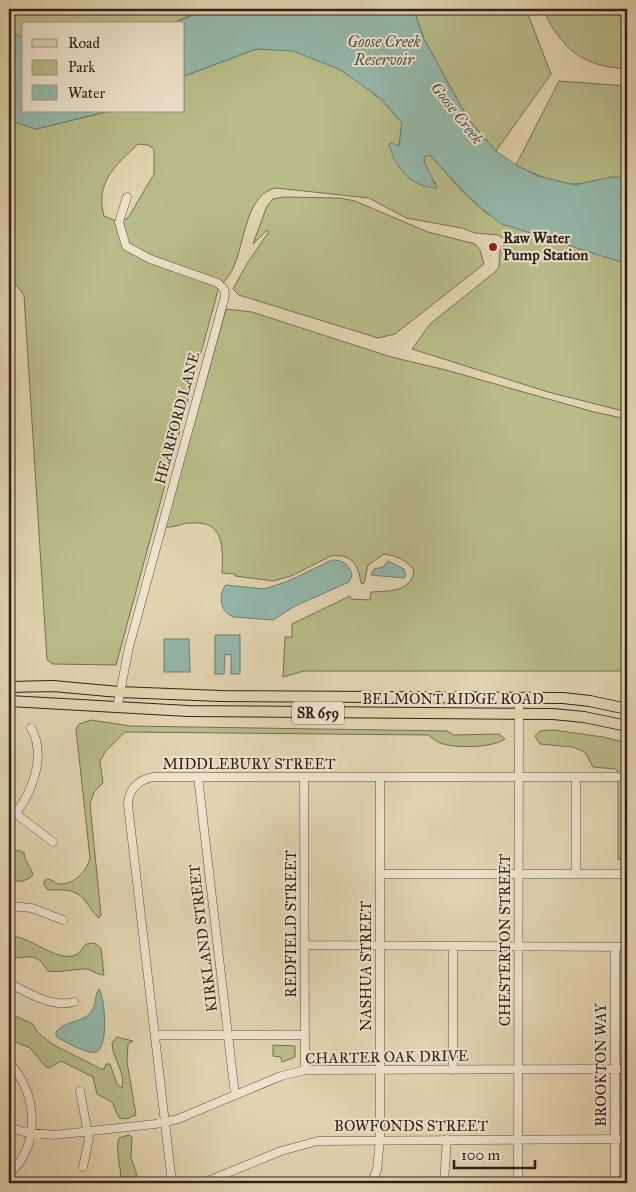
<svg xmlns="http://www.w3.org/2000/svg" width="636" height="1192" font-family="'IM FELL Great Primer',serif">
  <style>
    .green { fill: #b7bc88; stroke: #736e52; fill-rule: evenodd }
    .water { fill: #94b8ab; stroke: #6c7c72 }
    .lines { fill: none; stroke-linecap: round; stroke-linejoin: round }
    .minor-casing { stroke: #5c4e41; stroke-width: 9 }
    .major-casing { stroke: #2f211c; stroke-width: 12 }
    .minor { stroke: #ece3cc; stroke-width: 8 }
    .major { stroke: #e1d4b0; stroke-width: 10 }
    .poi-dot { fill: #8f2418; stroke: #ece3cc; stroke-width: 2 }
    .labels { text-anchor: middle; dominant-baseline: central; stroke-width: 4; stroke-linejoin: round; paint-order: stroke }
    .shield { fill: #ece3cc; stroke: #685b51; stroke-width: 1 }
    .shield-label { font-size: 14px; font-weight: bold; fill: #2f211c }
    .poi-label { font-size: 15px; font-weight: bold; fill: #2f211c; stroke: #ece3cc; text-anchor: start }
    .street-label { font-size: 15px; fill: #2f211c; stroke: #ece3cc }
    .water-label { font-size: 16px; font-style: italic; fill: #4d4e47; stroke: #ece3cc }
  </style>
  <rect width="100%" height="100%" fill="#e1d4b0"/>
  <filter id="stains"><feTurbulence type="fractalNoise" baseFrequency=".004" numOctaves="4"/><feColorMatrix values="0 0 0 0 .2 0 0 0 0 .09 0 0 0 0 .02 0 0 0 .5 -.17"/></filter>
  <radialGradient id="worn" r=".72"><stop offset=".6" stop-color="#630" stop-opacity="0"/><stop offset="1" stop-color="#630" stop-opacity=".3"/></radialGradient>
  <path class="green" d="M9,9H201L198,12L171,24H24V40L9,29Z
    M403,9H526L551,74L496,151L468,119L424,39L416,17Z
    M543,9H627V69C582,66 562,50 543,9Z
    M256,49C268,50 283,48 294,51C337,62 374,89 402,123L399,146L436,184C430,176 424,167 424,157L430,155L461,190L487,214L627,264V412L548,392L412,349L430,324L495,272L499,267L500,250L508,241L498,235L475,233L462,228L406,218L369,198L276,188C243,194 245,251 230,274C226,279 222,284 218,290L116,665L53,664L47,660L24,295L9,275V120L37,129L110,111H184V76ZM138,144L148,145L154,149V174L128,218L119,222L104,216C95,182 115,166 138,144Z
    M559,81L627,86V177C609,177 594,183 576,184C558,185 532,173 516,165Z
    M284,197L340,198L355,201L428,232L475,244L480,250L484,264L395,334L378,338L239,295L233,289L248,262L268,233L267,230L253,244L267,206L273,199Z
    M226,309L252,312L391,357L446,370L594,412L627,419V671H304L283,677L285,637H292V624L350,596L351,599L370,600L371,592C389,591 412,592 414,570C406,560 397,556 384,554L368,565L364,584L361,583C358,565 352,553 331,556L291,576L273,581L235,576V574L222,573C223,549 225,520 191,523C182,523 175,528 165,527Z
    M91,720L130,726L447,731L454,735L499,734L505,739C493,748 451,749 438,742C434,740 431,737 428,735L125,732L105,752L100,761L103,783L94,792L90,804L101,915L99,918C92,912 91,908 86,902C77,888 62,890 48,890L44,885V881L48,879C53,880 55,883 59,884C74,885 87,871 90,858L76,729L79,724Z
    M553,730L603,737L627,743V858L618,860V772L615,769L593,767L585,752L572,747L540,744L535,736L540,731Z
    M18,850L24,853C25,862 31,867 33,875C26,882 16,884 9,877V855Z
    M9,936C30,935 56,963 76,955C80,953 83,947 86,944L94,943L101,948L104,975C96,975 92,969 85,969C73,969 61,973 48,971C45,968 44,964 40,961C31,952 19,961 9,956Z
    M9,1013L33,1024L38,1033L52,1044L101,1069H104L106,1064H110L117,1084L122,1088C126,1072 112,1058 112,1043L117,1037L133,1041L128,1044L127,1062L136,1115L126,1119L119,1118L112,1102L97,1094L93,1077L61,1061L49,1068L46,1067L30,1048L9,1039Z
    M273,1045L295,1046V1057L282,1062L281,1057L273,1056Z
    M129,1135L132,1137L131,1158L136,1172L137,1183H120C123,1169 114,1151 119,1138Z"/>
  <path class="water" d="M201,9H403L416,16L424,39L468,119L496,151L516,165L538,176L575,185L611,177H627V264L502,224C474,205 453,180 430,155L424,157V162L437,188C411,187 395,168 389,144L392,143L399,146L402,123L383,100L339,69L293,51L256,49L184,76V24H171L198,13Z
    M9,29L24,40V111H109L36,129L9,120Z
    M332,560C343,560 349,564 352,575L349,582L295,606L273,620L234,617C221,614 217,595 226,585L264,589L286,582Z
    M388,561L404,569L406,576L404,578L371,575L374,569L383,567Z
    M215,635H240V674H231V655L225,654L224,674H215Z
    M164,639H189L190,672H164Z
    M99,989C105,998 109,1048 96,1052C89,1055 62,1041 56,1036V1032C65,1020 81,1024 91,1012C97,1005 94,996 99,989Z"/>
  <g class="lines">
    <defs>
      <path id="minor" d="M117,708L129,647L225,296L224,289L218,283L150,259L126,246L119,222L127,197
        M198,777L235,1095
        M304,777L305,1070
        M16,814L53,842
        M9,822C30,798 48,758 31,728
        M380,874H627
        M576,874V777
        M9,906L32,908L63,920
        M305,945L627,947
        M9,983C28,993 52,1008 74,1002
        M155,1035H305
        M9,1063C38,1092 41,1147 9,1174
        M453,1070V946
        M80,1091L89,1139L83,1167
        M9,1127L24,1132L54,1135L155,1124L178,1119L281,1076L305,1070L627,1069
        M172,1183L128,805C128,790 138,780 153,777H617
        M203,1183L281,1151L318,1141L627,1139
        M371,1183L377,1170L380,1139V778
        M444,1183L447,1139
        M518,1183L519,698
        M615,1183V947"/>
      <path id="major" d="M9,687L53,686L119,692L221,696L563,698L590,701L627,709
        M9,701L188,711L553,714L584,717L627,726"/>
    </defs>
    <use href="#minor" class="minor-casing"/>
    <use href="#major" class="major-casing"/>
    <use href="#minor" class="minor"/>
    <use href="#major" class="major"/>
  </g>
  <circle class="poi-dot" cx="493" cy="247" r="5"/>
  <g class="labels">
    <rect class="shield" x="292" y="701.5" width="52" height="23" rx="4"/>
    <g class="shield-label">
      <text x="318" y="713">SR 659</text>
    </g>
    <g class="poi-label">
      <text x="503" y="238">Raw Water<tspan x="503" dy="17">Pump Station</tspan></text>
    </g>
    <g class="street-label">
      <text transform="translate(177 418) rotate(-75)">HEARFORD LANE</text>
      <text x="453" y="699">BELMONT RIDGE ROAD</text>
      <text x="249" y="764">MIDDLEBURY STREET</text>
      <text transform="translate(291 924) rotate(-90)">REDFIELD STREET</text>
      <text transform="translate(203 938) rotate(-97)">KIRKLAND STREET</text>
      <text transform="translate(505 940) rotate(-90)">CHESTERTON STREET</text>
      <text transform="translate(366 966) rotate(-90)">NASHUA STREET</text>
      <text transform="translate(387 1057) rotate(-1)">CHARTER OAK DRIVE</text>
      <text transform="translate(601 1065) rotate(-90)">BROOKTON WAY</text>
      <text x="411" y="1126">BOWFONDS STREET</text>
    </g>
    <g class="water-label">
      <text x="384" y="41">Goose Creek<tspan x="384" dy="18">Reservoir</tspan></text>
      <text transform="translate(457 113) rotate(52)">Goose Creek</text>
    </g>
  </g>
  <rect width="636" height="1192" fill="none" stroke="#e1d4b0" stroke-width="30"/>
  <rect x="10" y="10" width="616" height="1172" fill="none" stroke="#2f211c" stroke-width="2.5"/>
  <rect x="15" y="15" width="606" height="1162" fill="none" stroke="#2f211c"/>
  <rect x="22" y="22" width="162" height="90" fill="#ece3cc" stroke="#a09586"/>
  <rect x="32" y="39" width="25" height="8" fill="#e1d4b0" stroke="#a09586"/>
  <text x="68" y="48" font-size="15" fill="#2f211c">Road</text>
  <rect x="32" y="60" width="25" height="15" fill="#b7bc88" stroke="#a09586"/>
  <text x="68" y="72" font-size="15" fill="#2f211c">Park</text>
  <rect x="32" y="85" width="25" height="15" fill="#94b8ab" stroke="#a09586"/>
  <text x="68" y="98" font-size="15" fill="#2f211c">Water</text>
  <path d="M454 1160v8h81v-8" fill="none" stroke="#2f211c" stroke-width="2.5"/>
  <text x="461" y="1160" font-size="15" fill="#2f211c" stroke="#ece3cc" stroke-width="4" paint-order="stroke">100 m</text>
  <rect width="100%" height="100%" filter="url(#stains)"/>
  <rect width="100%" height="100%" fill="url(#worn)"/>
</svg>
